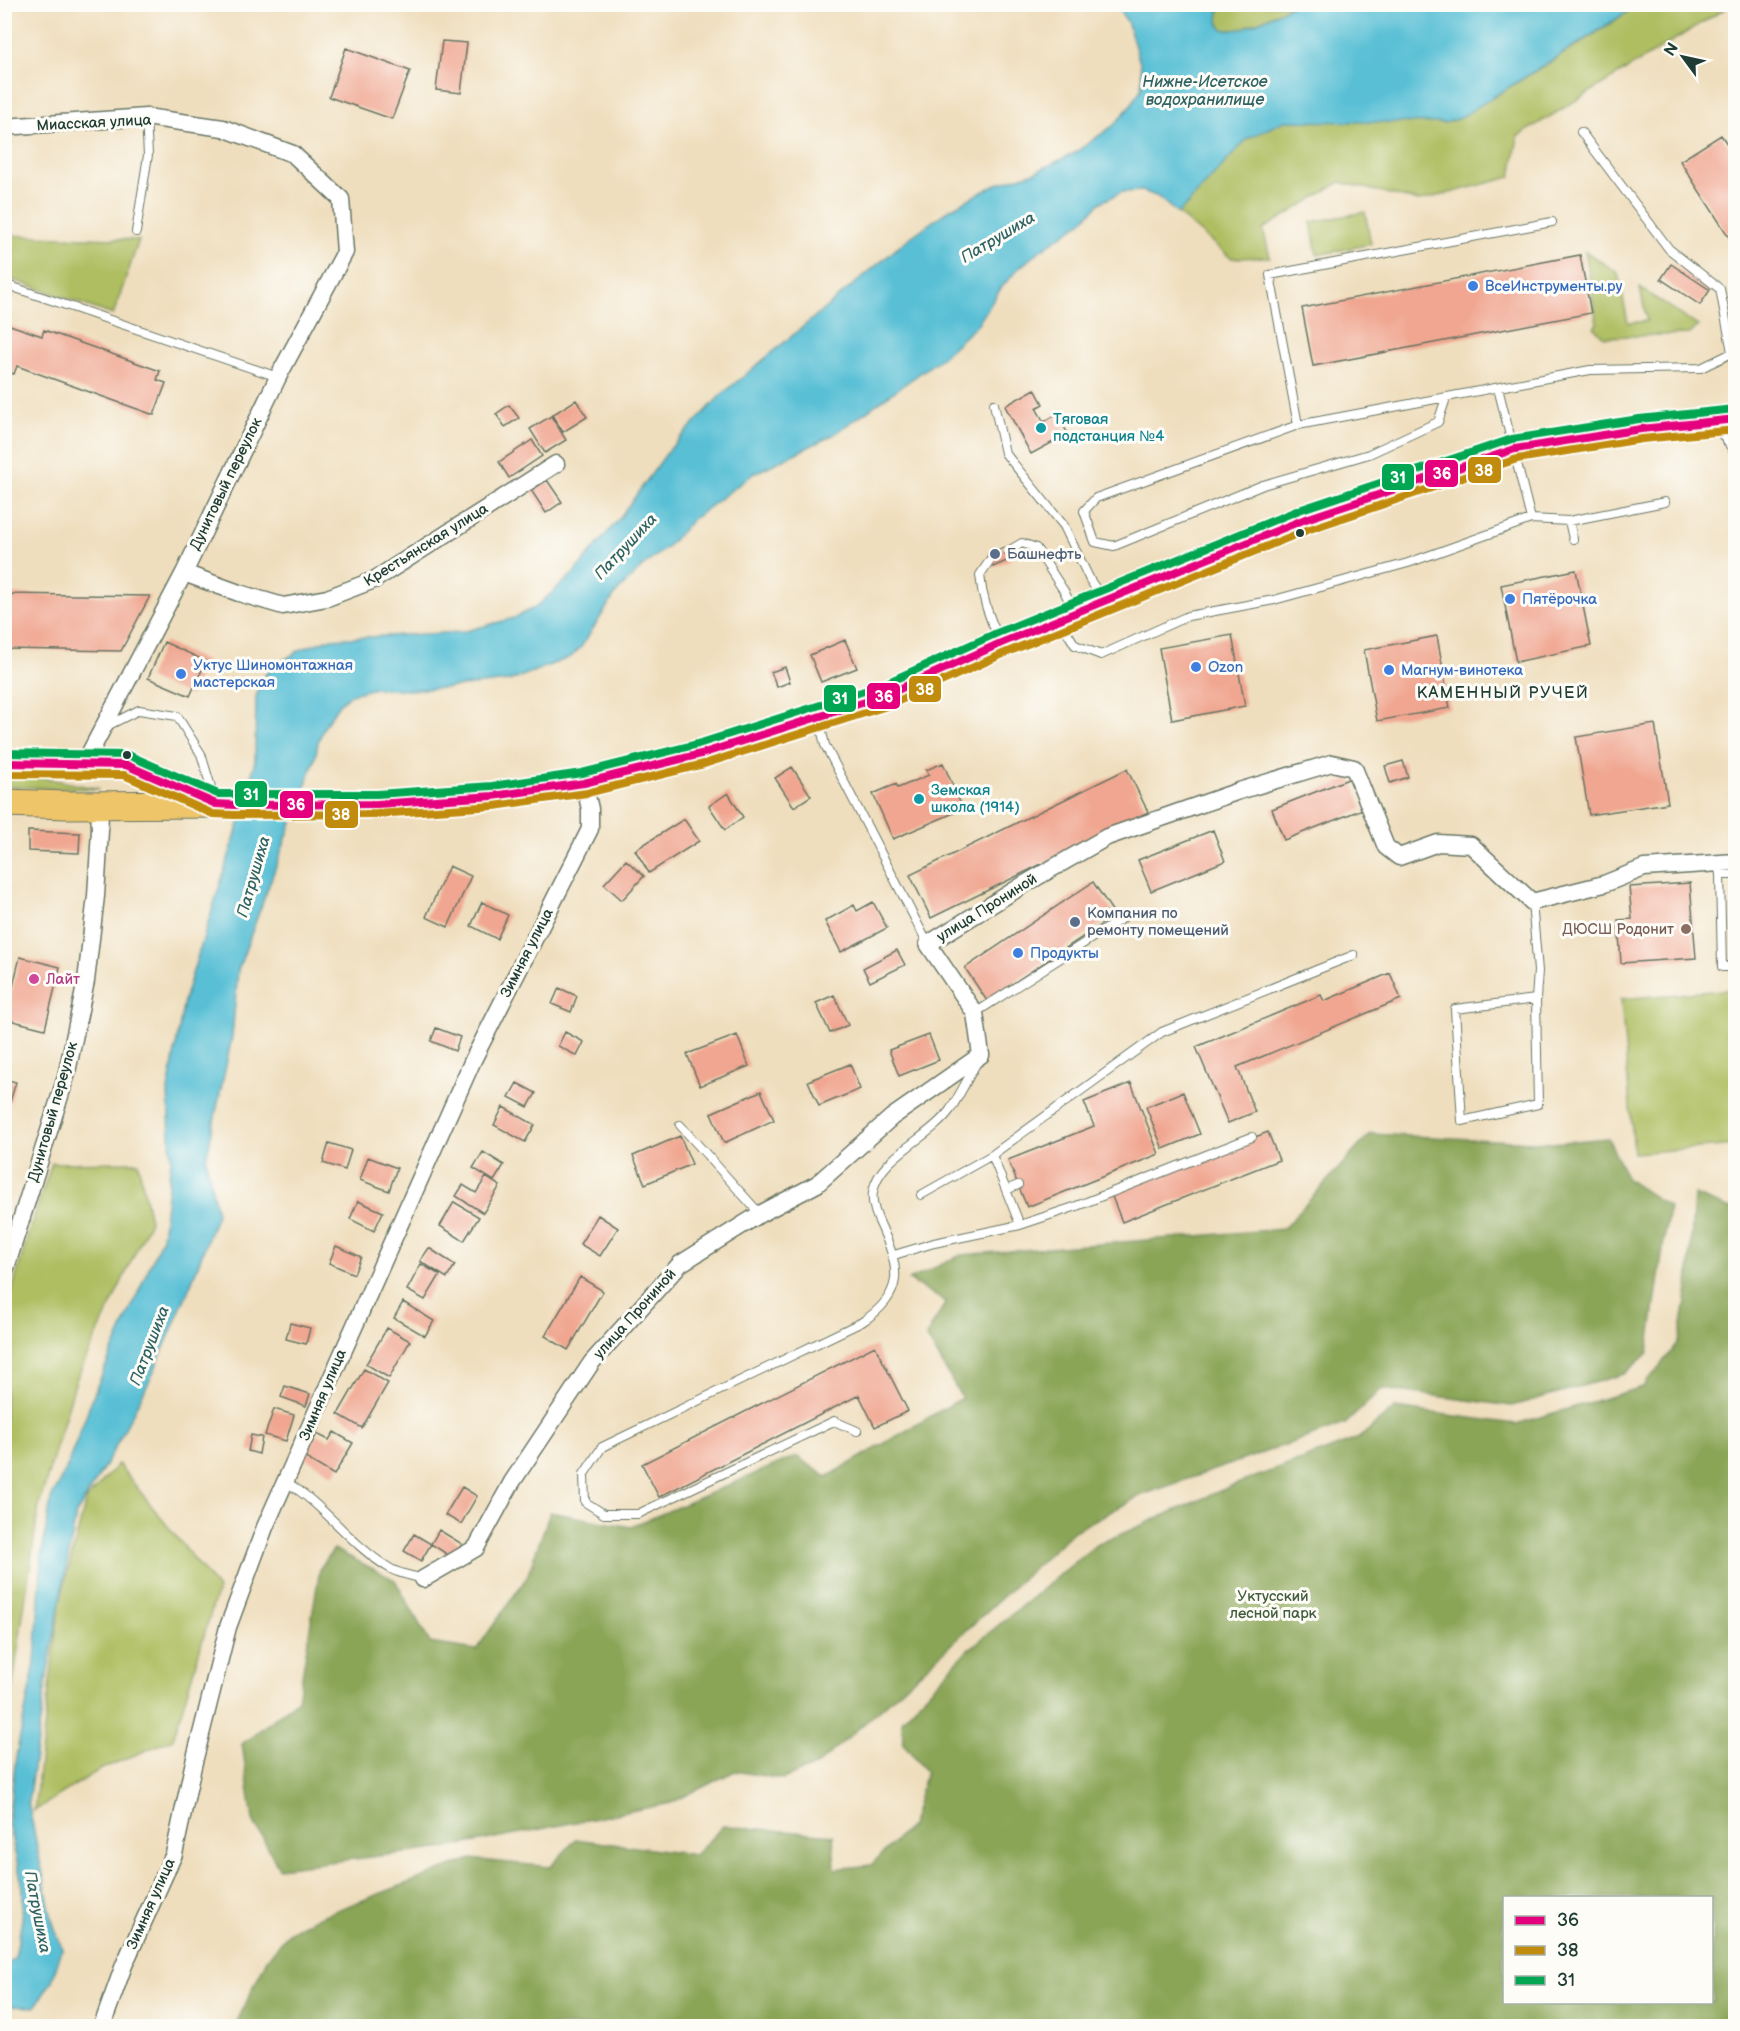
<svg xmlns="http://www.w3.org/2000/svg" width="1740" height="2031" font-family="'Balsamiq Sans',sans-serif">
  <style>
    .green { fill: #aebe61; stroke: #667e4a; stroke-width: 1.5 }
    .forest { fill: #8aa557; stroke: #547146; stroke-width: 1.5; fill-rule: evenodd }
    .water { fill: #58bfd5; stroke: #3c7e84; stroke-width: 1.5 }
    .building { fill: #f0a690 }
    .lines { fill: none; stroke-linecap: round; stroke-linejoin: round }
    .lane-casing { stroke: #687564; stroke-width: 10 }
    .street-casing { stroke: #687564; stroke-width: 19 }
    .primary-casing { stroke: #687564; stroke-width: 29 }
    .lane { stroke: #fff; stroke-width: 8 }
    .street { stroke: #fff; stroke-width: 16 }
    .primary { stroke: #eec569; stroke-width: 27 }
    .bus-1-casing { stroke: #fdfcf7; stroke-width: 12 }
    .bus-2-casing { stroke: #fdfcf7; stroke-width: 12 }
    .bus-3-casing { stroke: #fdfcf7; stroke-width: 12 }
    .bus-1 { stroke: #e5007d; stroke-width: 8 }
    .bus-2 { stroke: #c18c0d; stroke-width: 8 }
    .bus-3 { stroke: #00a651; stroke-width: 8 }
    .shop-dot { fill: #3f7fe0; stroke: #fdfcf7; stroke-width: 2 }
    .culture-dot { fill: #0f9aa8; stroke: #fdfcf7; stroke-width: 2 }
    .bus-dot { fill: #1f3d34; stroke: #fdfcf7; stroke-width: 2 }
    .service-dot { fill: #5c6f8a; stroke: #fdfcf7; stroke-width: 2 }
    .education-dot { fill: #8d6e63; stroke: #fdfcf7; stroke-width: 2 }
    .hotel-dot { fill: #d1479c; stroke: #fdfcf7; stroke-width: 2 }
    .labels { text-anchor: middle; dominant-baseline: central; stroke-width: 6; stroke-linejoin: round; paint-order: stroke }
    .street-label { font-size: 15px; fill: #1f3d34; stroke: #fdfcf7 }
    .shop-label { font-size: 15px; fill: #366cbe; stroke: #fdfcf7; text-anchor: start }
    .culture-label { font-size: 15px; fill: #0d838f; stroke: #fdfcf7; text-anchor: start }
    .service-label { font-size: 15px; fill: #4e5e75; stroke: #fdfcf7; text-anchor: start }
    .education-label { font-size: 15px; fill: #785e54; stroke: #fdfcf7; text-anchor: end }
    .hotel-label { font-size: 15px; fill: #b23c85; stroke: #fdfcf7; text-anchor: start }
    .park-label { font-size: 15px; fill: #435d3f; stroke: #fdfcf7 }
    .water-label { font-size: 16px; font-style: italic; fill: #306464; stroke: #fdfcf7 }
    .neighbourhood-label { font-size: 16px; letter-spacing: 1.5px; fill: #1f3d34; stroke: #fdfcf7 }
    .line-badge { stroke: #fdfcf7; stroke-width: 2 }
    .badge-label { font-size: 16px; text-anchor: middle; font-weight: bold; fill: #fff }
  </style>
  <rect width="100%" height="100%" fill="#fdfcf7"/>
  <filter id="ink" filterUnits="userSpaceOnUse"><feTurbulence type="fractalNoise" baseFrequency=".0167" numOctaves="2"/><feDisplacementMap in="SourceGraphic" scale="12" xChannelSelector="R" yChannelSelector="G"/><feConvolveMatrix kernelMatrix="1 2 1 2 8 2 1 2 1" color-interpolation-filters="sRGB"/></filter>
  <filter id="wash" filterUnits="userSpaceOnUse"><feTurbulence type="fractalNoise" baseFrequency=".008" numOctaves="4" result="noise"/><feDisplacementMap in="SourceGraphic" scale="24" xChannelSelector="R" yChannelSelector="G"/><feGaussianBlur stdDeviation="1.35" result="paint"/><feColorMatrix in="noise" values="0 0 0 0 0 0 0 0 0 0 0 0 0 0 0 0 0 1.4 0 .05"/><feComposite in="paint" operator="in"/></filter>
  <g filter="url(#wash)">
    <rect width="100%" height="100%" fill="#efdebd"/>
    <path class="green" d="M1220,5H1293C1282,10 1225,44 1219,24C1217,19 1219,10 1220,5Z
      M1638,5H1731L1518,136L1511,177L1419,201L1340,182L1263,229L1270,257L1231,258L1178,214L1247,139L1284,121L1458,119L1581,43Z
      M1365,212L1371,244L1317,255L1311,222Z
      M5,235L139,240L113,315L5,277Z
      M1585,251L1618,273L1628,323L1647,321L1640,288L1698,326L1690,334L1604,337L1594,328L1597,323Z
      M5,777H39L100,789L5,787Z
      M1735,989V1145L1634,1153L1621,999Z
      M138,1162L150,1221L76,1380L39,1505L11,1697L5,1719V1316L29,1231L52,1163Z
      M118,1464L218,1589L173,1739L99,1770L34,1811L60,1602L86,1500Z"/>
    <path class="forest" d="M1370,1134L1551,1143L1608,1138L1627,1179L1669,1207L1648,1353L1624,1374L1512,1406L1382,1389L1345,1424L1142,1495L1074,1531L884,1706L817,1765L783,1779L735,1771L671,1803L446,1848L279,1868L253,1820L242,1744L298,1700L320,1568L334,1549L395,1580L430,1643L476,1650L527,1577L550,1512L631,1527L796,1456L827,1477L962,1398L926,1336L946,1302L909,1280L961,1255L1283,1229Z
      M1694,1195L1736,1211L1735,2026H235L267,1959L288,1933L311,1920L471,1859L550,1867L576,1839L695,1855L723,1826L833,1835L835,1869L871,1865L911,1825L926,1772L903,1743L902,1720L967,1651L1096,1545L1229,1487L1359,1438L1395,1408L1516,1424L1643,1387L1679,1342L1688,1288ZM1504,1898H1712V2002H1504Z"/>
    <path class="water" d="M1115,5H1220C1219,10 1217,19 1219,24C1225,44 1282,10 1293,5H1638L1581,42L1458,119L1444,123L1284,121L1247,139L1178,214L1158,197L1143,191L1122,192L1101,202L1080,223L1038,252L1018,269L1001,288L977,325L940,359L833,435L753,474L693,519L666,548L643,566L616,593L581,647L571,657L509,681L446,688L408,690L375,688L351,694L339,704L325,725L318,742L315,759L238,970L232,1037L206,1159L217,1214L191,1284L151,1378L109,1459L76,1514L48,1669L28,1802L52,1920L62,1949L52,1981L35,2007L5,2006V1966L15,1958L22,1919L23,1888L8,1822L16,1756L35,1663L42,1553L51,1499L66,1469L97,1386L162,1238L171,1160L168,1091L184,1000L247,798L255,760L256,697L262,679L271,668L300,650L329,639L462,632L514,618L536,607L574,573L618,520L669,450L721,395L775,350L908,239L950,209L997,184L1035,172L1073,154L1114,125L1132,104L1141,89L1142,78L1140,63L1127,21Z"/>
    <g id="blocks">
      <path class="building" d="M224,4H254L242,9H231Z
        M442,41L467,43L461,93L436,90Z
        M346,48L410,71L392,119L329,97Z
        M1721,135L1736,157V248L1680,161Z
        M1580,255L1591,313L1313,366L1302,308Z
        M1671,264L1710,290L1700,305L1661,279Z
        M4,323L42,336L44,330L160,371L157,380L166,383L154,415L17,366L14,374L4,371Z
        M1035,389L1043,404L1036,408L1044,422L1057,414L1068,434L1031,454L1005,406Z
        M576,400L587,417L563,432L552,415Z
        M509,405L519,418L505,427L496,414Z
        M551,416L566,440L545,453L530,429Z
        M532,440L542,456L509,478L499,462Z
        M547,480L562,502L546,513L531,490Z
        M1006,547L1011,559L993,567L988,554Z
        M1576,570L1591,646L1516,662L1501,585Z
        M4,594L150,596L121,651L4,649Z
        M1232,635L1245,706L1172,720L1159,648Z
        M1437,636L1450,708L1377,721L1364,650Z
        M845,640L857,668L821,682L810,655Z
        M164,642L206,661L190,696L148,678Z
        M785,667L790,682L777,687L771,672Z
        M1655,724L1668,803L1589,815L1576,737Z
        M1403,761L1408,777L1390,783L1385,766Z
        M943,763L963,809L893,839L873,794L896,784L898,788L929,775L926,770Z
        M792,767L811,796L794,807L775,778Z
        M1127,769L1148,812L931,918L910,875Z
        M1351,778L1363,809L1284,840L1272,809Z
        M728,793L743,817L725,830L709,806Z
        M684,819L699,841L649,873L635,850Z
        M1213,830L1225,861L1151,891L1138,860Z
        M28,831L80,833L79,853L28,851Z
        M626,860L644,876L622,900L604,884Z
        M449,866L471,876L448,927L426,917Z
        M1093,882L1115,915L987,1001L965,968Z
        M1690,883L1696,958L1621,963L1618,920L1632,919L1629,887Z
        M482,902L508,915L497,939L471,926Z
        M873,902L887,928L841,952L825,921L854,905L857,911Z
        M897,950L905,965L870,982L863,968Z
        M20,957L60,967L45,1029L5,1019Z
        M1390,973L1401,999L1237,1067L1255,1112L1228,1123L1196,1047L1321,995L1324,1001Z
        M559,988L577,996L571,1012L552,1004Z
        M834,995L848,1025L830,1033L816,1003Z
        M436,1028L460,1037L455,1051L431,1041Z
        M565,1032L584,1042L577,1056L558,1046Z
        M737,1035L749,1066L700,1086L687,1054Z
        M929,1035L939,1060L899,1076L889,1050Z
        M850,1064L860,1089L819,1106L808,1081Z
        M4,1079L16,1082L10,1102L4,1101Z
        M517,1083L536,1093L528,1107L509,1097Z
        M1131,1083L1159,1154L1027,1207L1008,1160L1094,1126L1084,1102Z
        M761,1091L774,1120L724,1143L711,1113Z
        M1183,1092L1200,1134L1163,1149L1146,1107Z
        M503,1107L535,1125L525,1142L494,1125Z
        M1268,1132L1279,1160L1122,1222L1111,1194Z
        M680,1136L692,1164L645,1184L633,1156Z
        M329,1143L351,1150L345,1170L323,1163Z
        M483,1152L504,1165L494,1181L473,1168Z
        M368,1157L397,1168L389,1191L360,1180Z
        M486,1177L500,1186L483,1213L456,1196L463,1185L476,1193Z
        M358,1201L383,1212L374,1231L350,1219Z
        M454,1202L479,1217L464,1241L440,1226Z
        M598,1215L618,1228L600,1256L580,1244Z
        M336,1246L361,1257L354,1274L329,1263Z
        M429,1248L455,1265L447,1278L420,1261Z
        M421,1264L440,1275L425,1300L407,1290Z
        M580,1277L603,1291L568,1350L545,1336Z
        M403,1302L434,1321L425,1336L394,1318Z
        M290,1323L310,1328L306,1344L286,1339Z
        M387,1328L410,1341L389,1378L366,1364Z
        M875,1346L908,1411L875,1427L859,1395L659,1497L642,1464Z
        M364,1369L388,1383L362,1428L338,1414Z
        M285,1386L310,1394L306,1406L281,1397Z
        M274,1409L294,1415L286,1441L265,1435Z
        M334,1432L353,1443L334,1475L304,1457L317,1434L329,1440Z
        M251,1435L262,1437L259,1454L248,1451Z
        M462,1487L477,1496L461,1524L445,1515Z
        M439,1530L462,1544L453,1558L431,1544Z
        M414,1534L431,1544L421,1561L404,1551Z"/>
    </g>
  </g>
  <g filter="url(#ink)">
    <use href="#blocks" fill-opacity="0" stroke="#687564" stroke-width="1.5"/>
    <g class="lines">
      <defs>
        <path id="lane" d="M1581,132L1669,249L1720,289L1732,352
          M136,232L148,155L146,117
          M4,284L278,377
          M1498,388L1531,519
          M1446,398L1438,422L1369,454L1263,485L1114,546L1095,542L1084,511L1096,498L1298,425L1590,370L1701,368L1736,351
          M994,404L1005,453L1064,526L1090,580L1103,599
          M1298,425L1270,275L1552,222
          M1716,426L1736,454
          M1569,521L1573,539
          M1008,551L1022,543L1036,548L1064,591L1074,611
          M990,560L980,575C982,598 989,619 1000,640
          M1062,624L1075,645L1101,655L1188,616L1274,600L1408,563L1531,519L1569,521L1665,502
          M819,720L825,745L928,944
          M107,726L139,710L177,716L201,754L214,797
          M1718,862L1720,875L1722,967H1736
          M1720,875H1736
          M1532,902L1538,971L1536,999L1455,1009L1462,1121L1538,1104L1536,999
          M975,1013L1123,918
          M680,1125L760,1214
          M992,1155L1020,1225
          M1006,1190L1018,1185
          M921,1195L992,1155L1162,1032L1354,955
          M894,1255L934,1243L1020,1225L1074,1207L1252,1137
          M857,1431L834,1421L638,1514H604L585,1502L584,1474L602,1447L862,1322C905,1294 900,1269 882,1228C877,1218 871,1204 873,1192C878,1157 930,1138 950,1110C960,1095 968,1078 977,1062
          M286,1482C325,1505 351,1546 391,1569C400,1574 413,1576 423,1579"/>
        <path id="street" d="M4,127L146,117L223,128L293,154L341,199L345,252L278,377L184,573L84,764
          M184,573L239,593L283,606L327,598L374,580L556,464
          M4,1274L66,1077L86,981L96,896L100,830L99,805
          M423,1579L476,1548L512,1482L592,1362L680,1264L760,1214L817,1184L892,1117L981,1055L975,1013L928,944L1023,885L1107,837L1239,791L1332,763L1354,768L1386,847L1399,857L1438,843L1471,845L1532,902L1604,884L1644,868L1736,862
          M102,2026L124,1965L174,1854L193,1766L228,1627L265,1527L473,1060L590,829V809L584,783"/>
        <path id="primary" d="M4,763L126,765L206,800
          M4,803L67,805L216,804L235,805L377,804L493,796L584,783L701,754L884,696L1001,643L1303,520L1460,467L1515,449L1641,429L1736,419"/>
      </defs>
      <use href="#lane" class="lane-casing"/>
      <use href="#street" class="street-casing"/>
      <use href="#primary" class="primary-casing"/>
      <use href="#lane" class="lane"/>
      <use href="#street" class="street"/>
      <use href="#primary" class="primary"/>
      <defs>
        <path id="bus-1" d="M4,763L126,765L216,804L235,805L377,804L493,796L584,783L701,754L884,696L1001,643L1303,520L1515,449L1641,429L1736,419"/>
        <path id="bus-2" d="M4,774L124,775L213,814L234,815L377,814L494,806L587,793L704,764L887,706L1005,653L1307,530L1517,459L1642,439L1736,430"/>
        <path id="bus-3" d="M4,753L128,755L218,794H377L492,786L582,773L698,744L880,686L997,633L1299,510L1512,439L1639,419L1735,409"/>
      </defs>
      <use href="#bus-1" class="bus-1-casing"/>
      <use href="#bus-2" class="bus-2-casing"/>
      <use href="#bus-3" class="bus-3-casing"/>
      <use href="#bus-1" class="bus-1"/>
      <use href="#bus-2" class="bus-2"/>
      <use href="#bus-3" class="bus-3"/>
    </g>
  </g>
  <g class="shop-dot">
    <circle cx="1473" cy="286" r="6"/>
    <circle cx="1510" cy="599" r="6"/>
    <circle cx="1196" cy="667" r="6"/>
    <circle cx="1389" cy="670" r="6"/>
    <circle cx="181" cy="674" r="6"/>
    <circle cx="1018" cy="953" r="6"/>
  </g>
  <g class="culture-dot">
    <circle cx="1041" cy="428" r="6"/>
    <circle cx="919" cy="799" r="6"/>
  </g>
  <g class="bus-dot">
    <circle cx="1300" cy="533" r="5"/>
    <circle cx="127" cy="755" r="5"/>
  </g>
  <g class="service-dot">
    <circle cx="995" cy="554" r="6"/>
    <circle cx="1075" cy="922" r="6"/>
  </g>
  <circle class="education-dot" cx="1686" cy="929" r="6"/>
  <circle class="hotel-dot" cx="34" cy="979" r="6"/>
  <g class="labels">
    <g class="street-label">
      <text transform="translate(94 123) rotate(-3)">Миасская улица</text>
      <text transform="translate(226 484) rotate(-64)">Дунитовый переулок</text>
      <text transform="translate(426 545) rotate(-32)">Крестьянская улица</text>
      <text transform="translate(987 908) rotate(-32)">улица Прониной</text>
      <text transform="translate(527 953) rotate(-63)">Зимняя улица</text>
      <text transform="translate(53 1112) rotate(-74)">Дунитовый переулок</text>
      <text transform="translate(635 1314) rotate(-48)">улица Прониной</text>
      <text transform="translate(323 1395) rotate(-67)">Зимняя улица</text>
      <text transform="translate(151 1904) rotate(-66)">Зимняя улица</text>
    </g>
    <g class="shop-label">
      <text x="1485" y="286">ВсеИнструменты.ру</text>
      <text x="1522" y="599">Пятёрочка</text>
      <text x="193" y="665">Уктус Шиномонтажная<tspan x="193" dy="17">мастерская</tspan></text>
      <text x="1208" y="667">Ozon</text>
      <text x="1401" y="670">Магнум-винотека</text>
      <text x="1030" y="953">Продукты</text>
    </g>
    <g class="culture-label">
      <text x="1053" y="419">Тяговая<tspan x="1053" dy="17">подстанция №4</tspan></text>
      <text x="931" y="790">Земская<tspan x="931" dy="17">школа (1914)</tspan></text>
    </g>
    <g class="service-label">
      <text x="1007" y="554">Башнефть</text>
      <text x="1087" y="913">Компания по<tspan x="1087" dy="17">ремонту помещений</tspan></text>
    </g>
    <g class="education-label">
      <text x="1674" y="929">ДЮСШ Родонит</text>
    </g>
    <g class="hotel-label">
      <text x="46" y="979">Лайт</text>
    </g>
    <g class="park-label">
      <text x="1273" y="1596">Уктусский<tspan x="1273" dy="17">лесной парк</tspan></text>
    </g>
    <g class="water-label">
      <text x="1205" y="82">Нижне-Исетское<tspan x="1205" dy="18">водохранилище</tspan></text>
      <text transform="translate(998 238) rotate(-31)">Патрушиха</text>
      <text transform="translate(626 547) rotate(-47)">Патрушиха</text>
      <text transform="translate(254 877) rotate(-74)">Патрушиха</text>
      <text transform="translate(150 1346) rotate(-69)">Патрушиха</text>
      <text transform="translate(37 1912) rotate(79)">Патрушиха</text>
    </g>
    <g class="neighbourhood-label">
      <text x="1503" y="693">КАМЕННЫЙ РУЧЕЙ</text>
    </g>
  </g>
  <g class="line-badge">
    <rect x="1467" y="456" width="35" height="28" rx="6" fill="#c18c0d"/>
    <rect x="1424" y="459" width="35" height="29" rx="6" fill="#e5007d"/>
    <rect x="1381" y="463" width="34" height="28" rx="6" fill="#00a651"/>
    <rect x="908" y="675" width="34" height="28" rx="6" fill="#c18c0d"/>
    <rect x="866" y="682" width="35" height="28" rx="6" fill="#e5007d"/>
    <rect x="823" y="684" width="34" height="29" rx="6" fill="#00a651"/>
    <rect x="234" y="780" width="34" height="28" rx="6" fill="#00a651"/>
    <rect x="279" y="790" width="35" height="29" rx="6" fill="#e5007d"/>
    <rect x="324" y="800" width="35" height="29" rx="6" fill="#c18c0d"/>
  </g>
  <g class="badge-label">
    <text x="1484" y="476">38</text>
    <text x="1442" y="479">36</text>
    <text x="1398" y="483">31</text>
    <text x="925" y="695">38</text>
    <text x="884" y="702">36</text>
    <text x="840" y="704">31</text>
    <text x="251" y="800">31</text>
    <text x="296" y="810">36</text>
    <text x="341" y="820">38</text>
  </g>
  <rect width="1740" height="2031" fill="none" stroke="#fdfcf7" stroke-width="24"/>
  <rect x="1503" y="1896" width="210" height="108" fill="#fdfcf7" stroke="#a4b0a9" stroke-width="1.5"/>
  <rect x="1515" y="1916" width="30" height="9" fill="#e5007d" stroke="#a4b0a9" stroke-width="1.5"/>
  <text x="1557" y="1926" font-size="18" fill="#1f3d34">36</text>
  <rect x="1515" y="1946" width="30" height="9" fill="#c18c0d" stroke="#a4b0a9" stroke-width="1.5"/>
  <text x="1557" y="1956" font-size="18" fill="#1f3d34">38</text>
  <rect x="1515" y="1976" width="30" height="9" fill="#00a651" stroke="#a4b0a9" stroke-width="1.5"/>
  <text x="1557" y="1986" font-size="18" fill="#1f3d34">31</text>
  <g transform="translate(1683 57) rotate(303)" stroke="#fdfcf7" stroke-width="4.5" paint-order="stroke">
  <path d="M0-4.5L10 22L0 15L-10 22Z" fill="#1f3d34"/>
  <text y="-9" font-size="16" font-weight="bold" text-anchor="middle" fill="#1f3d34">N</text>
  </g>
</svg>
